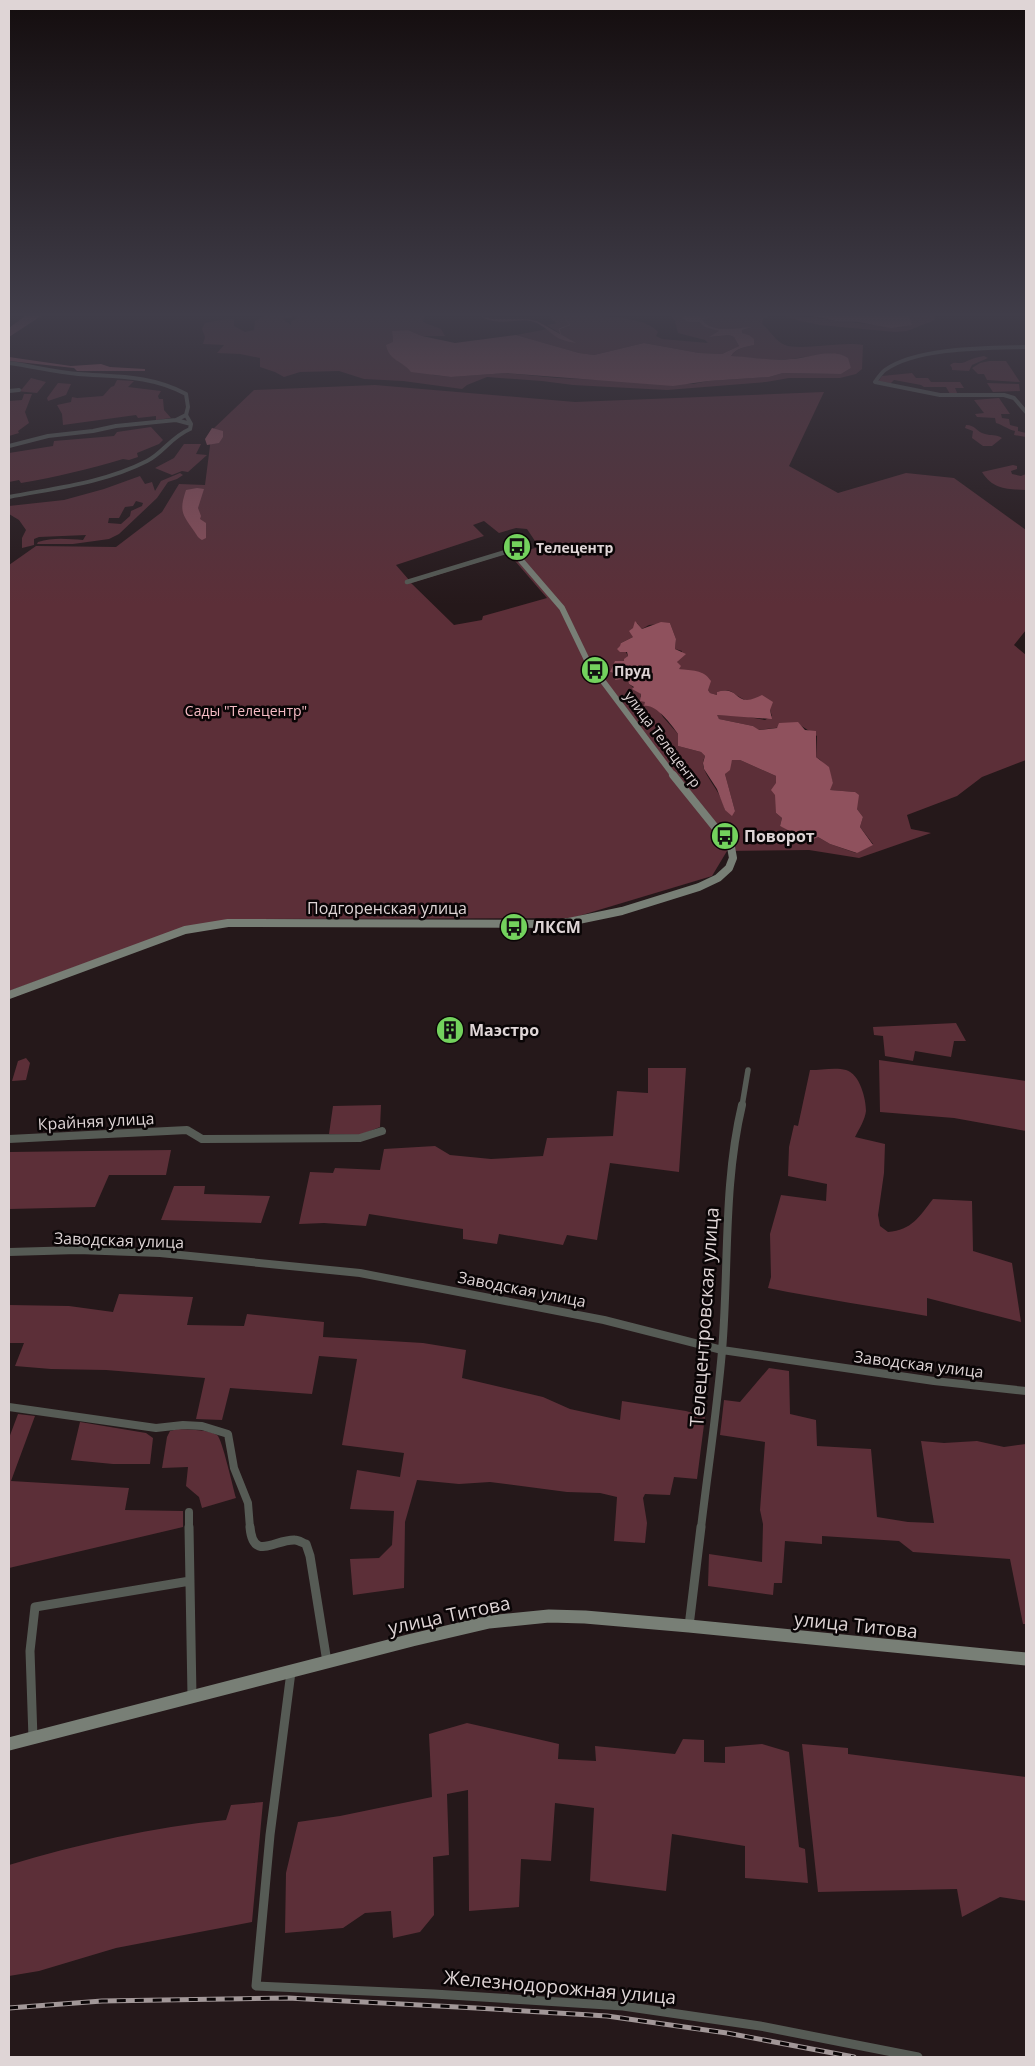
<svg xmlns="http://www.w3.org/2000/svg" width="1035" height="2066" font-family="'Open Sans',sans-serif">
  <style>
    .green { fill: #5c2f38; fill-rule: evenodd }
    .water { fill: #8f515d }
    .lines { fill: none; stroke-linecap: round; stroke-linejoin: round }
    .stream { stroke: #8f515d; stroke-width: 1 }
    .street-far4 { stroke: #565b55; stroke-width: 4 }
    .street-far3 { stroke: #565b55; stroke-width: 4.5 }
    .street-far2 { stroke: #565b55; stroke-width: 5.5 }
    .street-far1 { stroke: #565b55; stroke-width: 8 }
    .street { stroke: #565b55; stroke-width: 9 }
    .secondary-far2 { stroke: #787f76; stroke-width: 6 }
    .secondary-far1 { stroke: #787f76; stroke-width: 8 }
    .secondary { stroke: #787f76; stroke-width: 13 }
    .rail-casing { stroke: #a29798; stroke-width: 5 }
    .rail { stroke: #0a0506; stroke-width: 3; stroke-dasharray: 9; stroke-linecap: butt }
    .labels { text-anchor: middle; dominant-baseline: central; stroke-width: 5; stroke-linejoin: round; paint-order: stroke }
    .far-poi-label { font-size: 14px; font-weight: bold; fill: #dfd5d6; stroke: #0a0506; text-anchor: start }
    .far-park-label { font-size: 14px; fill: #f7bdc6; stroke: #0a0506 }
    .far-street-label { font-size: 14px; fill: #dfd5d6; stroke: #0a0506 }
    .poi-label { font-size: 16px; font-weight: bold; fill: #dfd5d6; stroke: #0a0506; text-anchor: start }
    .street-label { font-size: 16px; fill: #dfd5d6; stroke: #0a0506 }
    .near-street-label { font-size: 19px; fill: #dfd5d6; stroke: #0a0506 }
  </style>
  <rect width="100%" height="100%" fill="#25181a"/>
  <path class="green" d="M264,316H295L283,319L291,325V322L298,317L295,316H425L423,322L441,329L445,336H422L408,330L392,332L393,342L433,375L451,377L506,373L558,378L693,384L708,381L769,377L783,373L841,374L851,368L832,353L791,359H760L731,356C737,348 745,347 754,345L749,335L741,333L742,330L750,328C734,329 707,334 700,316H768L763,319L762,324C770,330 775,341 785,345C801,351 842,341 863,345L862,369L856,374L840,378H789L766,382L667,390L573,385L542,381L487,377L467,385L462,389L403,381L364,379L339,371L300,372L284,377L275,372L260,367V358L240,354L217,353L224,345L203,344L205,337L202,329L205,323L220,320L234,319V326L245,332L254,330L255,321Z
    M550,316C575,316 643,312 658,332L656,336L662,339L708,343L705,340L678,333L675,321L671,316H683L682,318C689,322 693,320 699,323C706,325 712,329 720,331L710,337L729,335L734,337L739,346L722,354L699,353L644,343L594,355L579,353L516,335L548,329L557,336L562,335L547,325L557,323L552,320Z
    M786,316C829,316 868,329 911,324L909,316H934L935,320L907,331L895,332L820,325L800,321Z
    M984,356L988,358L972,365L969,371L952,370V368L950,365C955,360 959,365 965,362C971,359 977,357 984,356Z
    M989,361H1006L1020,382L987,380L984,374H978L972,368L980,363Z
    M912,373L916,378H928L931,382H960L964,388H955L958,395L950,394L946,387H924L921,385L894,380L891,383L878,382L882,376Z
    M31,378L46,382L37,393L16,391L22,389Z
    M117,380L134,381L128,387L161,391L158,396L159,399H163L164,410L171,418L156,420V416L138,418L136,415L63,425L62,414L57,405L71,402L72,397L77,398L103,396L111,387L114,386Z
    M58,383L71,384L66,395L48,401L47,398Z
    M987,383L1019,384L1020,391L993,392Z
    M375,385L575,402L824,392L789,466L838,493L906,473L954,478L1026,530V630L1014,645L1026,655V760L982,777L957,796L907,815L911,829L931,833L859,858L809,850L727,851L712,876L572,918L238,919L185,927L9,991V565L36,546L116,547L162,512L179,484L205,485L212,430L254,390ZM484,521L499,533L516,528L527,529L539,547L524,551H505L409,580L396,565L484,536L473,525ZM505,554H509L547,598L483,616L482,620L454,625L411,583ZM637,623L642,629L649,625L670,623L676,639L675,649L682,651L677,662L679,669L690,672L695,671L710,693L717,695V692C732,687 732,694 743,699C752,703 761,706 770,710L772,716L765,720L743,716L716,715L719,719L753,726L758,730L800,725L817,736L816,757C825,762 830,773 833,783L829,790L855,792L857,809L863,817L860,827L873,844L856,853L830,844L818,837L780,826L782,818L776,813V776L740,760H732L725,774L735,811L725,810C722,794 710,783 704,769C702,764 703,761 705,756L701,752L678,746V734L663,717L659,710L640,697L641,694L629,684L627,678L616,677L618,674L610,672L620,661L624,662L628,656L621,643L633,637Z
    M24,394H32L25,412L29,423L18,431L19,433L9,436V401L22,400Z
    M999,398L1010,414H1001L1002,418L1009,419L1010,425L1018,427V431L1026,433V437L1014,435L1015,431C1007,429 1003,425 996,423L995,418L977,417L975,414L984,413L974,400Z
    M966,425C976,425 976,432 985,434C991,436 996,434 1002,438L992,446H983L972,438L973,431L965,428Z
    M151,427L163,440L159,444L137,453L138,457L129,460L123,459C89,469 56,477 21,483L19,480L9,482V453L53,446L54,441L114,436L117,432Z
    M184,444H201L196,454L207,455L188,472L182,471L172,475L155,468L174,458Z
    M1013,465L1017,466V469L1011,471L1012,474L1021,476L1026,474V490C1008,489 993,490 982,472Z
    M180,473L183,475L177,479L168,482L157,498L119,534L109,539L73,544H37L38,542C53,537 69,539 83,540L86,535L39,537L34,539V545L22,548V538L26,530L19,520L9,514V506L64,500L104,489L140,476L145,484L152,482L155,491L161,481ZM136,501L143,503L142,506L131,511L130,516L121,524L108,523L109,518H119L125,507L133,506Z
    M956,1023L966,1041H954L951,1057L915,1051L913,1061L885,1056L883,1036L874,1035L873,1027Z
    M26,1058L30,1063L26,1080L12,1081L18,1061Z
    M879,1060L1026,1081V1131L954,1118L880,1112Z
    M648,1068H686L679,1172L610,1163L597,1240L567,1235L563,1245L499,1234L497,1244L463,1239V1229L369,1214L366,1226L324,1223L299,1224L310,1172L333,1173L335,1168L380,1170L384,1149L435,1146L450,1155L491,1159L543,1156L547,1138L613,1136L617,1091L648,1093Z
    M810,1070C821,1070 836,1067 846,1070C860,1074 866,1099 866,1111C865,1120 859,1129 855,1137L885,1144L884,1173L878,1215L880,1226L888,1232C912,1230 919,1217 933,1199L972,1201L973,1251L1012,1263L1021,1322L927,1298V1316C874,1306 821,1299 768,1288L771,1277L770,1234L781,1195L826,1201L827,1184L788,1176L789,1147L794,1125L798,1126Z
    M381,1105L380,1127L360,1135L329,1134L333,1106Z
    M171,1150L166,1175H109L95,1207L9,1209V1152Z
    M174,1186H205L204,1194L270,1196L261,1223L161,1220Z
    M119,1294L193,1297L187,1325L244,1326L247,1314L324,1322L323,1337L423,1343L466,1350L462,1378L543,1397L570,1409L620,1420L622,1401L686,1411L705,1417L697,1479L674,1477L670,1495L645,1494L643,1498L647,1523L645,1543L614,1541L617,1497L600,1493L567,1492L490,1482L459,1484L417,1480L405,1522L404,1588L353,1595L350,1559L379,1558L392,1545L394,1511L350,1509L357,1470L400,1477L404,1453L342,1445L357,1359L319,1356L312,1394L230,1388L222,1420L196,1419L205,1378L106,1370L51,1369L15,1366L24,1343H9V1305L69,1306L113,1312Z
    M769,1368L789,1371L790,1414L816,1420L817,1446L871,1449L877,1517L908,1522L934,1523L921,1441L944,1443L977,1441L1004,1447L1026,1444V1624H1023L1010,1559L913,1552L899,1541L822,1536V1544L785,1541L782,1583H774L773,1595L708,1586L709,1554L762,1562L763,1524L760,1510L765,1442L720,1435L724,1400L740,1402Z
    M18,1414L35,1416L11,1481L129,1488L125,1510L183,1511V1527L9,1568V1438Z
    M80,1422L146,1433L153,1438L150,1464H113L71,1460Z
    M178,1429C190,1430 207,1429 217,1435C222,1438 233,1488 236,1498L202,1508L199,1497L186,1486L188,1467L162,1468L167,1437L170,1431Z
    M467,1723L559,1744L558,1759L596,1761L595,1746L675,1754L683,1739L704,1740V1762L725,1763V1747L762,1744L789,1752L799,1847L805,1849L808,1883L745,1878V1846L672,1834L666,1891L590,1881L594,1808L555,1803L551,1861L521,1859L519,1907L469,1911L468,1790L447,1794L449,1855L433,1857L434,1915L420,1932L393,1938L391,1911L365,1913L343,1928L285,1933L286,1873L298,1822L340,1816L432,1797L429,1734Z
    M802,1744L848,1748V1754L1026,1777V1901L1000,1897L962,1917L957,1889L818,1892Z
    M263,1802L252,1922L116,1948L39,1971L9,1976V1865C79,1844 153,1827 226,1820L231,1805Z"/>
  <path class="water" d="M25,316H41L9,337V328Z
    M481,316L492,319H526L537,321L576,343C571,342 565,341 560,339C550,334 544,324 531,321C515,319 494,326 481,316Z
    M683,316H700C708,335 737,328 752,327L742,330V333L749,335L754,339V345C745,347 736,348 731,356C751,357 771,361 791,359C809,358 832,347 848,358L851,368L841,374L783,373L769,377L708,381L673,386L506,373L451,377L411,372C403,361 389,361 386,345L393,342L392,331L408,330L422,336L455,343L516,335L579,353L594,355L644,343L699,353L722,354L739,346L734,337L729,335L709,337L719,331L705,327L699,322H689L682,318Z
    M813,316H909L912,325L891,328L858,322L837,321Z
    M9,357L71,366L101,364L110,367L145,369V371H77L74,368L9,361Z
    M212,428L223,431V437L219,443L207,445L205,439Z
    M197,488L204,489L198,508L201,516L200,519L206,523V538L202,540C197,537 197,535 194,531C182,514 179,511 186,490Z
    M635,621L642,629L661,622L670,623L676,639L675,649L686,654L677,662L681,666L679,669C692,671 703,669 711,681L708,690L710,693L717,695V692C736,686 734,699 747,700C752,700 757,697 762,695L773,702L770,710L772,719L717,715L719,719L753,726L759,730L777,728L779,723L798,722L805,730L816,731V757L829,767L833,783L830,790L855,792L859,795L857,809L863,817L860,827L873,845L857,853L830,844L818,837L809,841L780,826L782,818L776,813L775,795L771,790L776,783V776L740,760H732L730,770L725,774L735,811L732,816L725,810L717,789L704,769L703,763L705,756L701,752L678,746V734C671,724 656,704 644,706L645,702L640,701L641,694L632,689L634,687L629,684L627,678L615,680L617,674L610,672L615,661H624V659L628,656L627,652H620L617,649L620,646L621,643L633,637L629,631L633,628Z"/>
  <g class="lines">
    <path class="stream" d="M702,319L712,316
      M561,335L559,329L570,325L565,318L566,316"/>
    <path class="street-far4" d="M1026,347C988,348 917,347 885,370C881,373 878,378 875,382L940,395H1004L1014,398L1026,412
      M9,363C32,366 54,372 78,374C116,377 151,375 186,394L188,407L186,415L176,420
      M9,391L19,390
      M9,446L48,436L93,431L116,426L176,420L191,424
      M9,497C55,488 104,483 147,461C163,453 171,437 190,429L191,424L186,415"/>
    <path class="street-far3" d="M407,582L512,550"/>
    <path class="street-far2" d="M742,1106L748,1070"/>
    <path class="street-far1" d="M9,1139L187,1130L202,1139L360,1138L382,1131
      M9,1252L78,1250L160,1253L360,1273L604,1320L722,1350L934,1381L1026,1391
      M9,1407L156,1428L183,1425L202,1426L228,1434L234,1468L248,1503L250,1528
      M189,1512V1528
      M701,1528C708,1469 717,1410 722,1351C729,1269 723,1185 742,1105"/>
    <path class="street" d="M189,1527L192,1696
      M250,1527C253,1562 275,1539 295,1540C298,1540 303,1543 306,1544L310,1556L327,1662
      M689,1626L701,1527
      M291,1672L270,1835L256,1986L434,1994L623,2006L760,2026L918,2057
      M33,1738L30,1651L35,1607L190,1581"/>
    <path class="secondary-far2" d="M512,550L562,608L587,660L674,776"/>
    <path class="secondary-far1" d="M9,995L185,930L228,923L559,924L622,911L699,887L718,878L729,868L733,858L731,847L673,775"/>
    <path class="secondary" d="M9,1744L412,1640L489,1622L549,1616L585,1617L689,1626L1026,1659"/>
    <defs>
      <path id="rail" d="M9,2008L102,2001L288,1998L476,2008L607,2016L727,2033L854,2057"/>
    </defs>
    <use href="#rail" class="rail-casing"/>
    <use href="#rail" class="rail"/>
  </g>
  <linearGradient id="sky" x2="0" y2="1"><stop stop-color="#140d0e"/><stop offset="0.52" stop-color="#403d49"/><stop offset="1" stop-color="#403d49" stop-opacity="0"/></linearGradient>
  <rect width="1035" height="605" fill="url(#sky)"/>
  <defs>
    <symbol id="bus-disc" viewBox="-11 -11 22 22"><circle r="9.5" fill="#73d25d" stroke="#0a0506"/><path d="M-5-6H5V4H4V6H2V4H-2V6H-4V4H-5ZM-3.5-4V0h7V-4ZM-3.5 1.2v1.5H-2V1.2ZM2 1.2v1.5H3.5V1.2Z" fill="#111"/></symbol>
    <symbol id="building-disc" viewBox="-11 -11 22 22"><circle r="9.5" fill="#73d25d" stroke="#0a0506"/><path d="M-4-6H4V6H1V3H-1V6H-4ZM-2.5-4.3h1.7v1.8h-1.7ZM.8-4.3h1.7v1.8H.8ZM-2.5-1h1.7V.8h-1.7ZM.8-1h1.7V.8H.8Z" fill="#111"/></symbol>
  </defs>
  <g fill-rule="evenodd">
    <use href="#bus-disc" x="501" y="531" width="32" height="32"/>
    <use href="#bus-disc" x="579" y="654" width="32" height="32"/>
    <use href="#bus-disc" x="709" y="820" width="32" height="32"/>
    <use href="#bus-disc" x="498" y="911" width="32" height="32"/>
    <use href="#building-disc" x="434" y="1014" width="32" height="32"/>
  </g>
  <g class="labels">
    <g class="far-poi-label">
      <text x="536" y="547">Телецентр</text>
      <text x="614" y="670">Пруд</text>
    </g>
    <g class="far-park-label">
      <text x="246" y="710">Сады "Телецентр"</text>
    </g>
    <g class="far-street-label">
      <text transform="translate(663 739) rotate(53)">улица Телецентр</text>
    </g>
    <g class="poi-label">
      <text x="744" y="836">Поворот</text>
      <text x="533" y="927">ЛКСМ</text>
      <text x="469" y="1030">Маэстро</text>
    </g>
    <g class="street-label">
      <text x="387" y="908">Подгоренская улица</text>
      <text transform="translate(96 1121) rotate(-3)">Крайняя улица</text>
      <text transform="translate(119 1240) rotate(2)">Заводская улица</text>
      <text transform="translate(522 1289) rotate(11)">Заводская улица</text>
      <text transform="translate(919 1364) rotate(7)">Заводская улица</text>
    </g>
    <g class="near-street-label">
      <text transform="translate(704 1317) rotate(-86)">Телецентровская улица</text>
      <text transform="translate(449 1615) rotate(-12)">улица Титова</text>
      <text transform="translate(856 1625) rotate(6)">улица Титова</text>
      <text transform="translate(560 1987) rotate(5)">Железнодорожная улица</text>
    </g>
  </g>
  <rect width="1035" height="2066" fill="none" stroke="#dfd5d6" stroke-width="20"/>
</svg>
